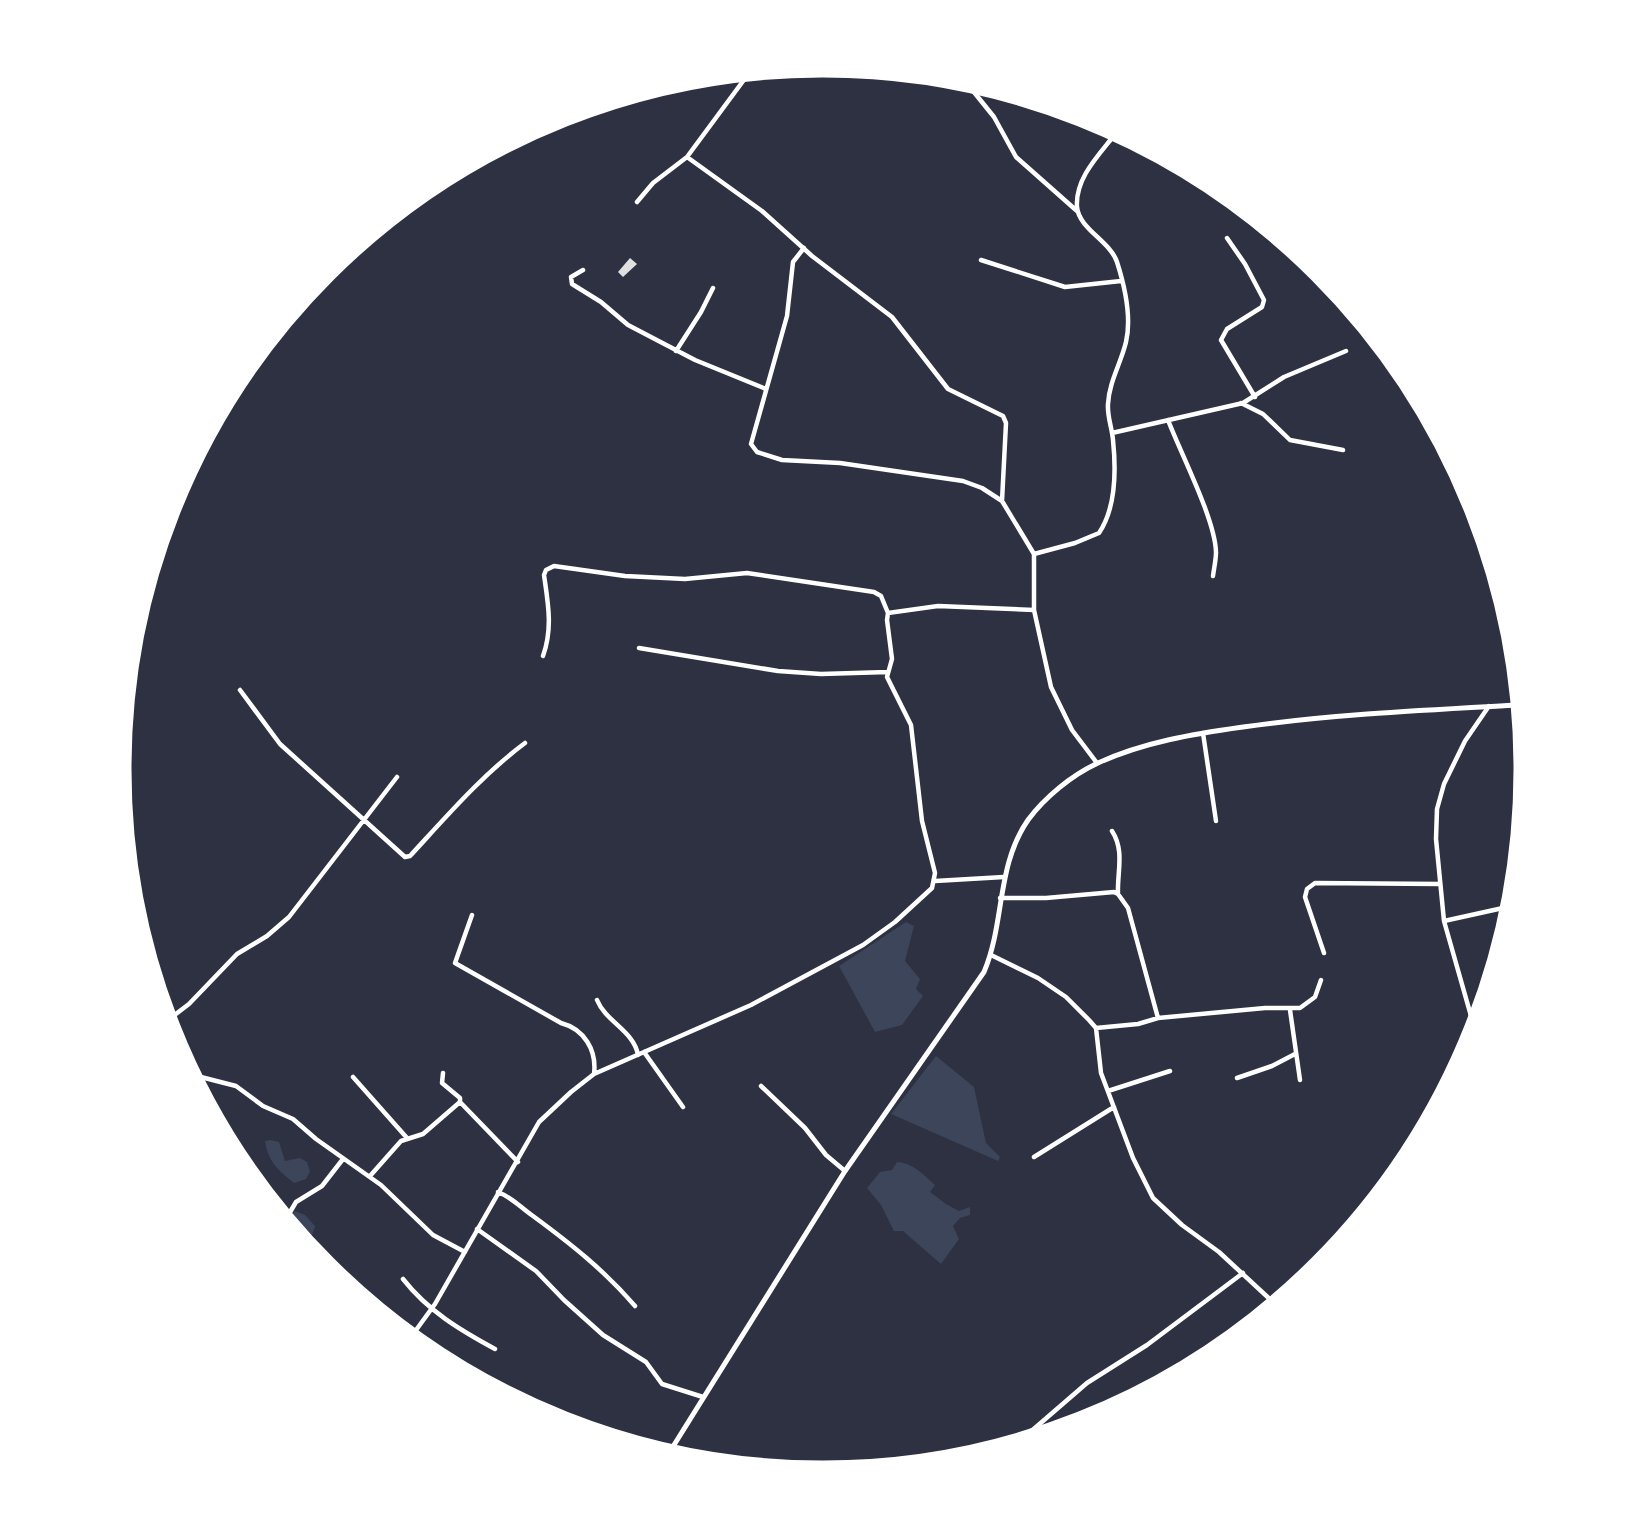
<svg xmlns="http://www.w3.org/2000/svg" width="1645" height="1538" font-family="'Fira Sans',sans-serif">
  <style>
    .green { fill: #3c4559 }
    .building { fill: #e0e0e3 }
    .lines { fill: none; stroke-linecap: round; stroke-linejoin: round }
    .minor { stroke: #fff; stroke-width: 4.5 }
    .tertiary { stroke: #fff; stroke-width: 5 }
    .rim { fill: none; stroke: #fff; stroke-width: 3 }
  </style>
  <rect width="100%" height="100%" fill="#2d3142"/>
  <path class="green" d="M906,922L914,926L905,961L920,979L916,989L923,996L902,1025L875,1032L839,966Z
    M936,1056L974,1087L986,1143L1000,1157L998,1161L891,1114Z
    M271,1140L279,1142L285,1161L300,1158L307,1162L310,1172L306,1179L294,1183C279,1171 268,1162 265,1141Z
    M897,1162C913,1163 924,1175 935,1185L930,1192L946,1204L959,1211L970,1207V1215L960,1218L953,1226L959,1239L941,1264L903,1231H894L881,1205L867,1188L880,1172L892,1170Z
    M295,1211L305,1215L315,1226L309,1246L288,1220Z"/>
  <path class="building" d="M630,258L637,264L623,277L618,272Z"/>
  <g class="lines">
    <path class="minor" d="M965,81L994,117L1016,157L1077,211
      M687,157L762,211L812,256L892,317L948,389L1003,416L1006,423L1002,501
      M637,202L653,183L687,157L749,73
      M1227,238L1245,264L1264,300L1262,307L1227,329L1221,340L1255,397
      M804,248L793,262L787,316L751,444L757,452L782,460L840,463L963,481L982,488L1002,501L1034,554V610L1051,687L1072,730L1097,763
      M981,260L1065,287L1121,281
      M583,270L571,277L572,284L601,302L628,325L695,360L766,389
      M676,351L701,312L713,288
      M1241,403L1263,414L1290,440L1343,450
      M1168,420C1181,454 1215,519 1216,552C1216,560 1214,568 1213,576
      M1112,433L1243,403L1284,377L1346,351
      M1034,554L1075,543L1099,533C1116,508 1116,469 1113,440C1112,428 1107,416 1108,404C1109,382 1121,363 1126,342C1132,316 1125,287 1117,262C1110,241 1079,229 1077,207C1075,178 1099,155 1116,133
      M639,648L778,671L821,674L888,672
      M543,656C553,628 548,603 544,575L546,570L554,566L625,576L685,579L747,573L874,592L881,596L888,613
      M240,690L280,744L405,857L410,856C446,817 482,775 525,743
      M1203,733L1216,821
      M1112,831C1125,851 1117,872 1118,894
      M935,881L1004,877
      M1000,898H1046L1114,892L1118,894L1128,908L1158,1018
      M472,915L455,963L561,1023C584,1029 597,1050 594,1074
      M1444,921L1512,906
      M1324,953L1305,897L1307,889L1315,883L1440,884
      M991,955L1038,978L1066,997L1089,1020L1096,1028L1101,1073L1133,1158L1153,1198L1182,1225L1219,1252L1274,1303
      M597,1000C606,1022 634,1031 638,1055
      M1290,1010L1300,1080
      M168,1020L189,1004L237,954L267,936L289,917L397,777
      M1096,1028L1138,1024L1158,1018L1265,1008H1300L1315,997L1321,980
      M1475,1030L1444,921L1436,839L1437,809L1444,784L1465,741L1489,706
      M644,1052L683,1107
      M443,1073L442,1083L460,1098V1102L518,1162
      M193,1075L236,1086L263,1106L293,1119L316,1139L381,1185L433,1235L465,1252
      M353,1077L407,1138
      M1237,1078L1272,1066L1295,1054
      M761,1086L805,1128L826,1155L845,1171
      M1108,1091L1170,1071
      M1034,1157L1114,1107
      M370,1176L401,1141L423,1134L460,1102
      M498,1192C513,1198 521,1208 533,1216C571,1244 604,1270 635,1306
      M286,1219L296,1202L322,1186L343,1159
      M477,1229L536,1271L564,1300L603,1335L646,1362L662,1384L703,1397
      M403,1279C428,1311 460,1330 495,1349
      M1286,1288L1288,1292
      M411,1337L435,1304L539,1122L571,1092L594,1074L751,1005L863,945L895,922L932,888L935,873L922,821L911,725L887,677L892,659L887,620L888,613L938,606L1034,610
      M1021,1440L1087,1383L1147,1345L1243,1273"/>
    <path class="tertiary" d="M669,1453L845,1171L984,972C1005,923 996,866 1028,820C1045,797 1072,775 1098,763C1144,742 1193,734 1243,727C1335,714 1427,710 1519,705"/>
  </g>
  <path d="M0 0H1645V1538H0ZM822 76H823A692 692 0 0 1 1515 768V770A692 692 0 0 1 823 1462H822A692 692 0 0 1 130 770V768A692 692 0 0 1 822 76Z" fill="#fff" fill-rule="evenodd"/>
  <path class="rim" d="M822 76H823A692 692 0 0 1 1515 768V770A692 692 0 0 1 823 1462H822A692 692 0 0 1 130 770V768A692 692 0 0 1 822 76Z"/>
</svg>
